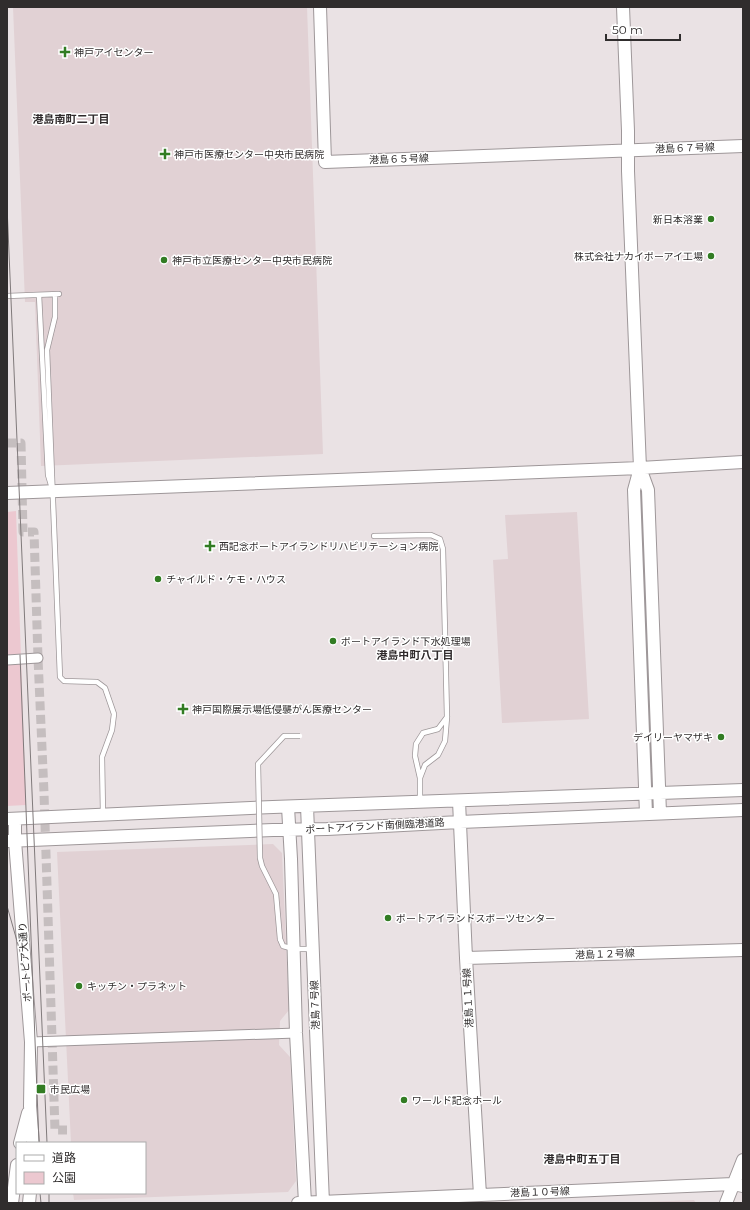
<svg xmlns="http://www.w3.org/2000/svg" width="750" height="1210" font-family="Montserrat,'Noto Sans JP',sans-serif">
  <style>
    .built { fill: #e1d1d4 }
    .green { fill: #ecc8d0 }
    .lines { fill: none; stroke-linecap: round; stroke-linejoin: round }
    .street-tunnel { stroke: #c5bebf; stroke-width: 9; stroke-dasharray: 9 4.5; stroke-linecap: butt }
    .lane-casing { stroke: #9e9799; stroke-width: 6 }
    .street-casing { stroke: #9e9799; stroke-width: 11 }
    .secondary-casing { stroke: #9e9799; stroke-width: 14 }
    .lane { stroke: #fff; stroke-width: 4.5 }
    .street { stroke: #fff; stroke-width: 9 }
    .secondary { stroke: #fff; stroke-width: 12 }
    .tram { stroke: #807a7b; stroke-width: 1 }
    .lane-bridge-casing { stroke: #9e9799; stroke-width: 6; stroke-linecap: butt }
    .lane-bridge { stroke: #fff; stroke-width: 4.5 }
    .poi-dot { fill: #327c23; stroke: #fff; stroke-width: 1.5 }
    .labels { text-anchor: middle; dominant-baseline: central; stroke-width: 3; stroke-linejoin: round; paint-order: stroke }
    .poi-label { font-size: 10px; fill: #302d2d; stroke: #fff; text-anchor: start }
    .street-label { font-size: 10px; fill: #302d2d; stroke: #fff }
    .neighbourhood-label { font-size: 11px; font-weight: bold; fill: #2f2a2b; stroke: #fff }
  </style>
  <rect width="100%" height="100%" fill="#eae2e4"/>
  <path class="built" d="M13,7H307L323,454L41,466L35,302H25Z
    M577,512L589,719L502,723L493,560L508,559L505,515Z
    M273,844L282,853L289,1010L280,1021L279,1045L290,1057L296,1181L288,1192L74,1200L73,1193H145V1143H71L57,852Z
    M694,1200L696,1203H622Z"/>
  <path class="green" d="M16,511L26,805L7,806V512Z"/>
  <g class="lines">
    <path class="street-tunnel" d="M7,443H21L23,532H34L38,658L44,793L55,1130H67"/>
    <defs>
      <path id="lane" d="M39,295L48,475L51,485
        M55,295V317L47,350L60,677L64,681L97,682L105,688L114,714L112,730L102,757L103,814
        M7,296L59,294
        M374,536L431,535L440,539L443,549L447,717L445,741L438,755L425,765L420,778
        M420,800V778L415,756L416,744L423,733L438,729L447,717
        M280,939L283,946L294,949H311"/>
      <path id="street" d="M7,660L38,658
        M31,1042L296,1033"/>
      <path id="secondary" d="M320,7L325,162L743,146
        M623,7L628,131V171L640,468L634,490L646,814
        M640,468L648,490L660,813
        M7,493L640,468L743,462
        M459,801L466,958L480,1195
        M307,806L323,1203
        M288,807L291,859L296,1033L305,1203
        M7,819L273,807L743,790
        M15,819V841L31,1042L30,1106L33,1143
        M7,841L273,830L327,829L460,822L743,810
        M466,958L743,950
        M20,1143L28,1113
        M12,1203L17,1165
        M29,1203L30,1193
        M298,1203L733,1184L743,1186
        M726,1203L743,1160"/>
    </defs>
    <use href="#lane" class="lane-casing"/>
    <use href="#street" class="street-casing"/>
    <use href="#secondary" class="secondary-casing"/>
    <use href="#lane" class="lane"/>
    <use href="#street" class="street"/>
    <use href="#secondary" class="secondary"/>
    <path class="tram" d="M7,206L47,1143
      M20,655L39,1143
      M7,906L29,983
      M40,1193L41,1203
      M49,1193V1203"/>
    <defs>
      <path id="lane-bridge" d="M280,939L276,894L262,866L260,858L258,764L284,736H300"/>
    </defs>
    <use href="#lane-bridge" class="lane-bridge-casing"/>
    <use href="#lane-bridge" class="lane-bridge"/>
  </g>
  <g class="poi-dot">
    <path d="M63 46h4v4h4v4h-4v4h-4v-4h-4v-4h4z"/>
    <path d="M163 148h4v4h4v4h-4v4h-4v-4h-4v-4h4z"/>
    <circle cx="711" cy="219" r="4"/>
    <circle cx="711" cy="256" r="4"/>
    <circle cx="164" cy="260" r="4"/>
    <path d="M208 540h4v4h4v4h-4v4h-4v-4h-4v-4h4z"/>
    <circle cx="158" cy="579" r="4"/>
    <circle cx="333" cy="641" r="4"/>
    <path d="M181 703h4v4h4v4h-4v4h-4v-4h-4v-4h4z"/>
    <circle cx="721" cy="737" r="4"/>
    <circle cx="388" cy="918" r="4"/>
    <circle cx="79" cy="986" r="4"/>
    <rect x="36" y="1084" width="10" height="10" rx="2"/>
    <circle cx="404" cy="1100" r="4"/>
  </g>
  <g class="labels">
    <g class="poi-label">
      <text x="74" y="52">神戸アイセンター</text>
      <text x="174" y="154">神戸市医療センター中央市民病院</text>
      <text x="703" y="219" text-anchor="end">新日本溶業</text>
      <text x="703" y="256" text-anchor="end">株式会社ナカイポーアイ工場</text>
      <text x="172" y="260">神戸市立医療センター中央市民病院</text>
      <text x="219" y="546">西記念ポートアイランドリハビリテーション病院</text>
      <text x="166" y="579">チャイルド・ケモ・ハウス</text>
      <text x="341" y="641">ポートアイランド下水処理場</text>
      <text x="192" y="709">神戸国際展示場低侵襲がん医療センター</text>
      <text x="713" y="737" text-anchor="end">デイリーヤマザキ</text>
      <text x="396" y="918">ポートアイランドスポーツセンター</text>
      <text x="87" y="986">キッチン・プラネット</text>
      <text x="50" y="1089">市民広場</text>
      <text x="412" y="1100">ワールド記念ホール</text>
    </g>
    <g class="street-label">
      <text transform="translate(685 148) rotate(-2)">港島６７号線</text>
      <text transform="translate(399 159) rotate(-2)">港島６５号線</text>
      <text transform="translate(375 826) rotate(-3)">ポートアイランド南側臨港道路</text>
      <text transform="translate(605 954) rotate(-2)">港島１２号線</text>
      <text transform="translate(25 962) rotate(-94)">ポートピア大通り</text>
      <text transform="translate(468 998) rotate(-93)">港島１１号線</text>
      <text transform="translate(315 1005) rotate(-92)">港島７号線</text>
      <text transform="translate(540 1192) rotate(-2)">港島１０号線</text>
    </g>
    <g class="neighbourhood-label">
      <text x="71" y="119">港島南町二丁目</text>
      <text x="415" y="655">港島中町八丁目</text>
      <text x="582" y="1159">港島中町五丁目</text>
    </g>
  </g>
  <rect width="750" height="1210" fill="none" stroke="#302d2d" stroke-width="16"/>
  <rect x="16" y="1142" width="130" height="52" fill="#ffffff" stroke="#acabab"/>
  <rect x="24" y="1155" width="20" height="6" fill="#ffffff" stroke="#acabab"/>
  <text x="52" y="1162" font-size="12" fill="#302d2d">道路</text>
  <rect x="24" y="1172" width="20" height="12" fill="#ecc8d0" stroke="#acabab"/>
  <text x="52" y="1182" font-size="12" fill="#302d2d">公園</text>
  <path d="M606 34v6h74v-6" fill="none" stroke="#302d2d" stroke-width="2"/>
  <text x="612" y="34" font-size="12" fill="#302d2d" stroke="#ffffff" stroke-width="3" paint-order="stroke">50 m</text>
</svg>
